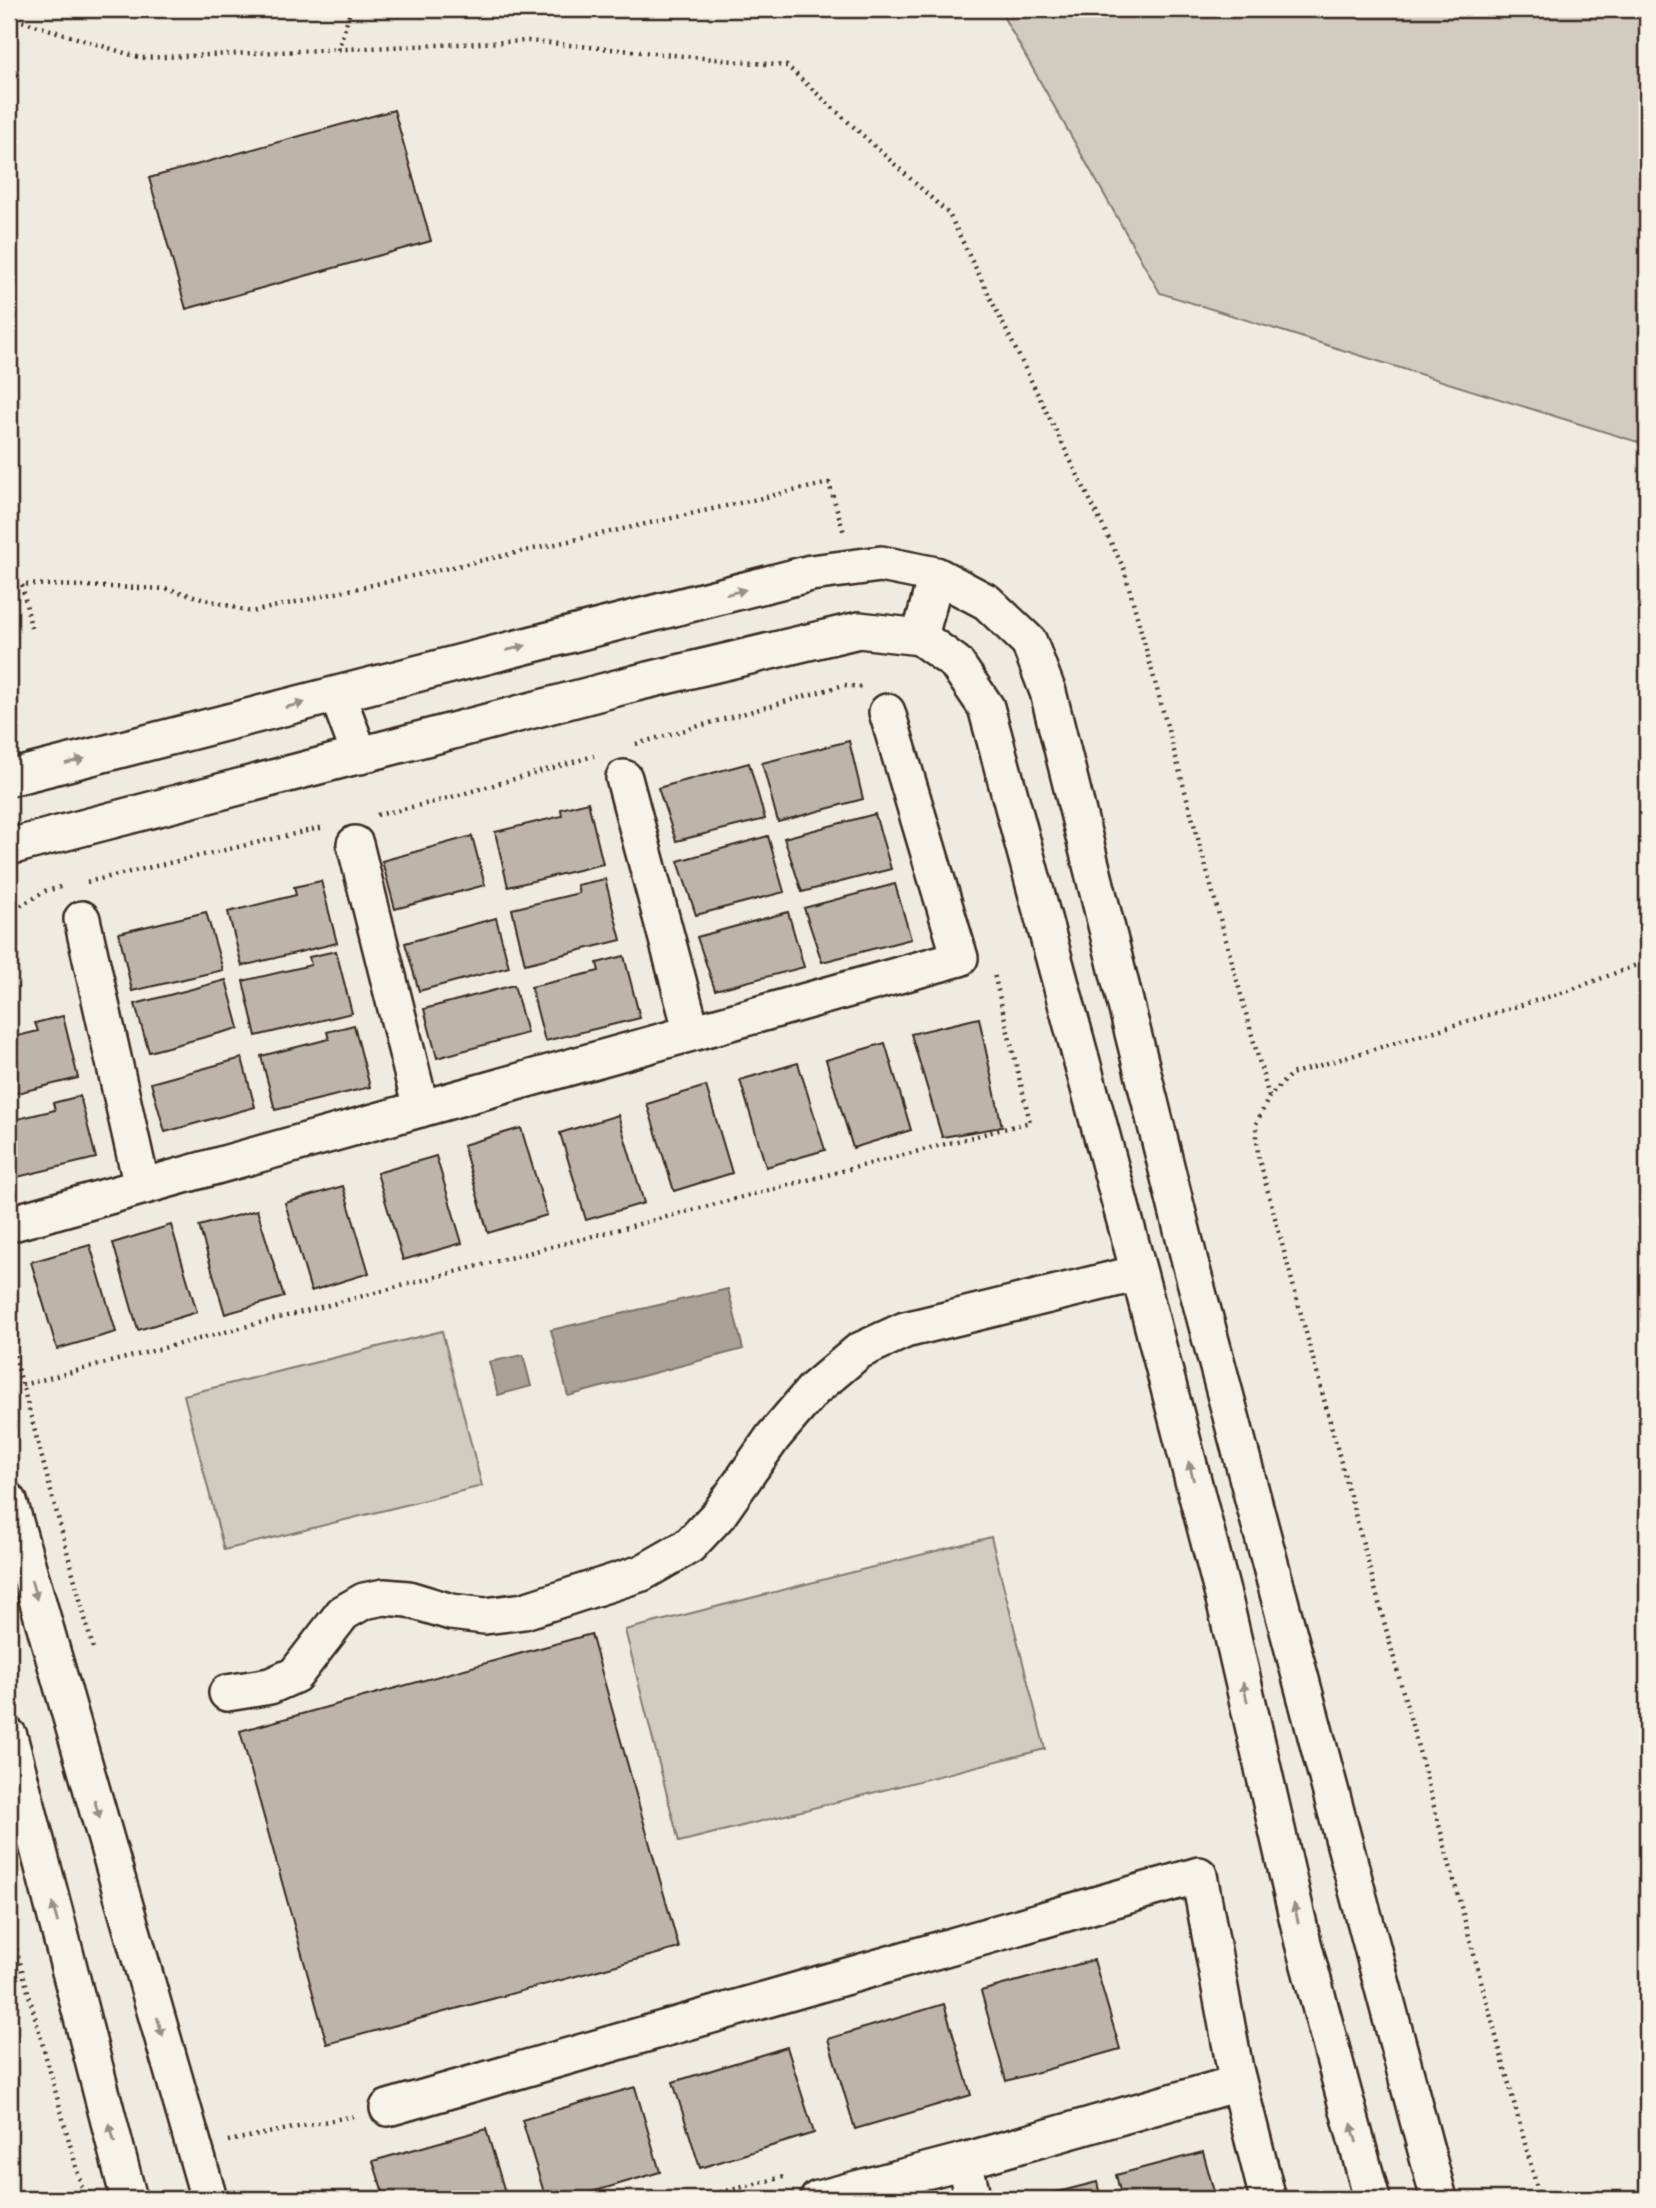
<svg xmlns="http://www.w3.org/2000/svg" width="1656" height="2208" font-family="'Playpen Sans',sans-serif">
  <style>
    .green { fill: #d1cbc0; stroke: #867a6f; stroke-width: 2 }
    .water { fill: #aaa296; stroke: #7e7266; stroke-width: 2 }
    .building { fill: #bdb5aa; stroke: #3b2a1e; stroke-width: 2 }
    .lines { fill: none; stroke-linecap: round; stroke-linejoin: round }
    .street-casing { stroke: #3b2a1e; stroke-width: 40 }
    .path { stroke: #3b2a1e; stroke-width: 4.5; stroke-dasharray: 2 5; stroke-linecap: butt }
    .street { stroke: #f7f3e8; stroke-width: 35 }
    .oneway { fill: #998e83 }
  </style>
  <rect width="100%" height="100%" fill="#efebe0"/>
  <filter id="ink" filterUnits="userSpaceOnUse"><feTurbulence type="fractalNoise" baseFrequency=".0143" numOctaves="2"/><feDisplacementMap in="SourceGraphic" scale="14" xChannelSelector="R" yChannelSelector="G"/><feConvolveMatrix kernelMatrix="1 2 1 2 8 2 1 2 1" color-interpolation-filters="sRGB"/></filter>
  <g filter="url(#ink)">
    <path class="green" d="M999,9H1647V445L1160,293Z
      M442,1331L482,1486L224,1550L184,1395Z
      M991,1537L1045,1749L679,1842L625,1630Z"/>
    <path class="water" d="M728,1289L743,1349L568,1396L551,1330Z
      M523,1355L531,1386L498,1395L489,1362Z"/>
    <path class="building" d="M394,110L431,241L186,309L149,178Z
      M849,741L863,799L778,822L762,763Z
      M749,763L765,819L676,841L658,788Z
      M588,802L603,864L508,887L495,832L562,816L561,809Z
      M875,814L891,869L802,892L784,838Z
      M472,836L485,885L395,909L382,861Z
      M768,836L784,892L696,915L678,861Z
      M605,879L621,940L525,964L512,909L579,893L577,885Z
      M321,881L337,943L242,966L228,912L296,895L294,887Z
      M895,884L911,939L822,962L804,908Z
      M206,912L223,970L132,991L119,933Z
      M788,912L804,967L715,990L697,937Z
      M496,918L509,967L419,991L405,943Z
      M336,951L352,1013L256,1036L243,981L311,965L309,957Z
      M624,956L640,1018L545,1041L531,987L599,971L597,963Z
      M226,980L239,1028L149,1052L135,1004Z
      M514,985L527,1033L437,1058L424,1009Z
      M63,1016L78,1078L9,1095V1038L38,1031L35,1023Z
      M979,1018L1002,1127L942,1137L911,1034Z
      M354,1025L370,1087L275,1110L261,1056L329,1039L327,1032Z
      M885,1043L911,1130L853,1148L826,1060Z
      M242,1058L255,1107L165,1132L151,1083Z
      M798,1063L825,1150L766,1167L740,1080Z
      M706,1086L732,1173L674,1191L647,1104Z
      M80,1096L96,1158L9,1179V1121L55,1110L53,1103Z
      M618,1115L644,1203L586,1220L560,1133Z
      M521,1128L547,1215L488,1233L463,1145Z
      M436,1156L462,1243L403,1260L377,1173Z
      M343,1186L369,1273L311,1291L285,1203Z
      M257,1210L284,1297L225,1314L199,1226Z
      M171,1225L197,1312L138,1330L113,1243Z
      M90,1245L116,1332L57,1349L31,1262Z
      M591,1634L679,1948L327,2044L240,1731Z
      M1094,1960L1120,2049L1006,2081L981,1991Z
      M944,2004L971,2095L855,2129L828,2039Z
      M787,2047L814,2133L700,2168L673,2082Z
      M635,2087L660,2172L568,2199H546L522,2120Z
      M486,2129L507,2199H385L373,2161Z
      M1203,2152L1216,2199H1122L1116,2175Z
      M1097,2182L1101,2199H1030Z"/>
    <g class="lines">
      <defs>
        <path id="street" d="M920,637L936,575
          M337,694L360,756
          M9,778L811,573L881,564L936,575L987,602L1029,642L1048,692L1190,1262L1439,2199
          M624,778L692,1033
          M355,844L421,1109
          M9,847L636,683L859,630L920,637L956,663L986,707L1139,1273L1226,1607L1303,1943L1372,2199
          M82,919L142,1187
          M9,1224L960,958L887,712
          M9,1501L209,2199
          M227,1693L270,1686L295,1675L343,1613L364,1601L384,1597L408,1599L451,1612L485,1616L524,1611L642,1573L689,1546L719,1514L773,1437L813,1390L859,1351L905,1330L1139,1273
          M9,1736L129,2199
          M388,2108L1199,1875L1235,2069L1268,2199
          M964,2161L973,2199
          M818,2199L964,2161L1238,2083"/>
      </defs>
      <use href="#street" class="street-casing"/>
      <path class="path" d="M9,17L141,58L528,41L787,66L949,214L1124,569L1269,1097
        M338,50L351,9
        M31,628L22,584L169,589L251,612L829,483L844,533
        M636,744L844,685L861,687
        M377,815L438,801L594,756
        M87,882L324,827
        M9,913L45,891L61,887
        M9,1335L93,1648
        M22,1385L1030,1122L994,974
        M9,1922L85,2199
        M228,2141L353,2116
        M693,2199L788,2176
        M1540,2199L1258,1155L1256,1124L1269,1097L1291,1074L1568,991L1647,961"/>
      <use href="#street" class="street"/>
    </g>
    <defs><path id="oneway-solid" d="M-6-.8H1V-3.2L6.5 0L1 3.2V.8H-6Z" transform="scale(1.75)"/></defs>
    <g class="oneway">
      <use href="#oneway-solid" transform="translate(736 592) rotate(-14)"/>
      <use href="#oneway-solid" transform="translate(516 648) rotate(-14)"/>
      <use href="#oneway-solid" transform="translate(295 705) rotate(-14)"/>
      <use href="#oneway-solid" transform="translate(75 761) rotate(-14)"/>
      <use href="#oneway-solid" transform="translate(1191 1471) rotate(-105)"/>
      <use href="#oneway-solid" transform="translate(34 1590) rotate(74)"/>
      <use href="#oneway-solid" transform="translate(1245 1692) rotate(-103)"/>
      <use href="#oneway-solid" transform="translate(97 1809) rotate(74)"/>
      <use href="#oneway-solid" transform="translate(55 1913) rotate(-105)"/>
      <use href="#oneway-solid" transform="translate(1296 1913) rotate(-103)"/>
      <use href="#oneway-solid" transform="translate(160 2027) rotate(74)"/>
      <use href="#oneway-solid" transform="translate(112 2133) rotate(-105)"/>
      <use href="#oneway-solid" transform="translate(1354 2133) rotate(-105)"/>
    </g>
  </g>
  <rect width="1656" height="2208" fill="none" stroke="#f7f3e8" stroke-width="35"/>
  <rect x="18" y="18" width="1621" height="2173" fill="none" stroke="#3b2a1e" stroke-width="2.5" filter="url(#ink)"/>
</svg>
